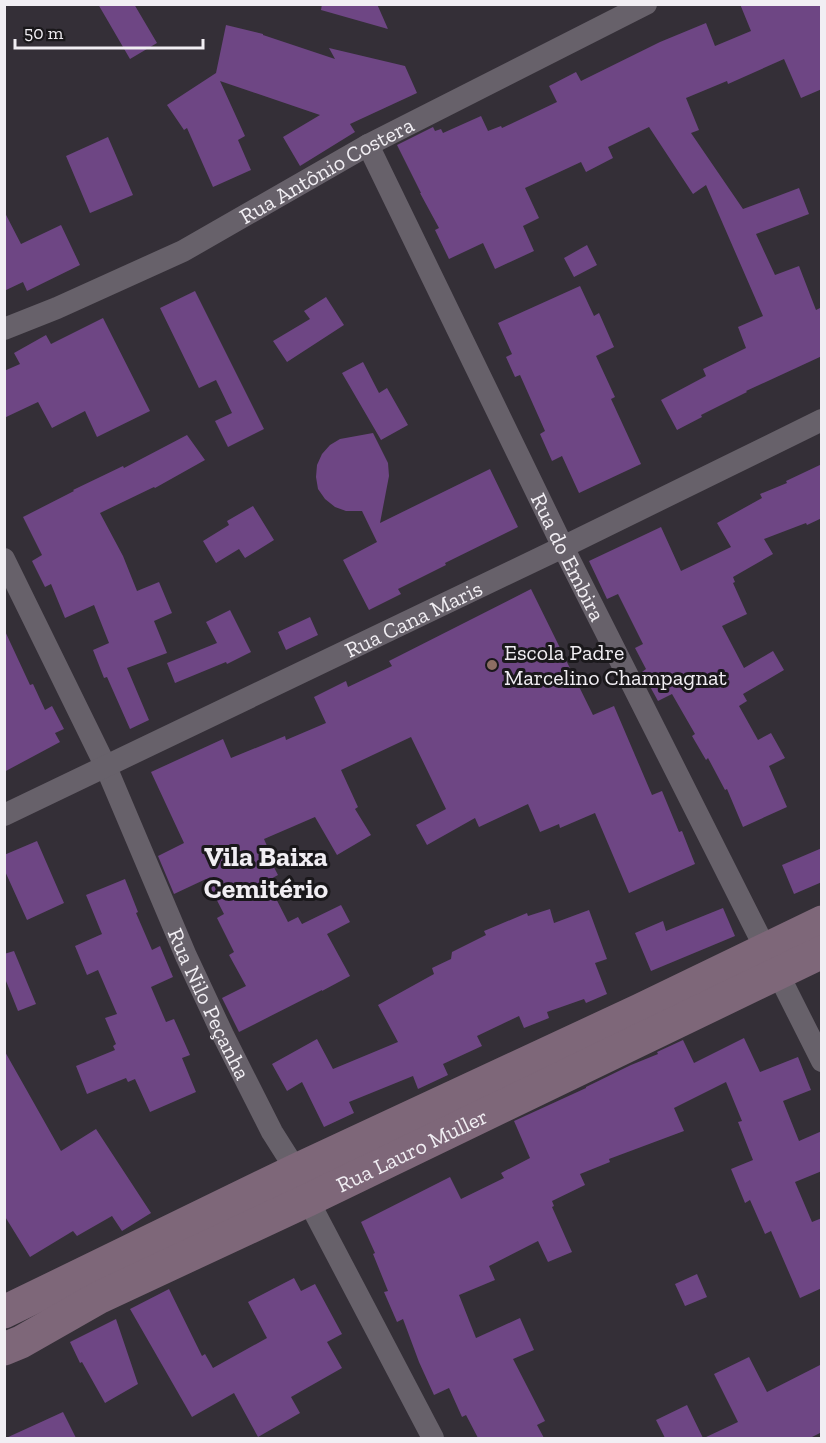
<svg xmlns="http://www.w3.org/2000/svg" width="826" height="1443" font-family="'Zilla Slab',serif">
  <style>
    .building { fill: #6e4684 }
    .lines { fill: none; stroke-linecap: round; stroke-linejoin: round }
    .street { stroke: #67616a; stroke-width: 22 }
    .secondary { stroke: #7e6779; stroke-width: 33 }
    .education-dot { fill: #8d6e63; stroke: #1a181b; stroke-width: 2 }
    .labels { text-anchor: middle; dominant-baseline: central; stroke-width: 6; stroke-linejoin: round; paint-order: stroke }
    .street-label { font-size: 22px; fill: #f1eef3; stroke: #1a181b }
    .poi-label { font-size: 22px; fill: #f1eef3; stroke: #1a181b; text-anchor: start }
    .district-label { font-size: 28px; font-weight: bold; fill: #f1eef3; stroke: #1a181b }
  </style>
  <rect width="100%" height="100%" fill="#342f37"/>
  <path class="building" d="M98,4H134L157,43L130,59Z
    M322,4H377L388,29L321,10Z
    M740,4H822V89L801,98L784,59L728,84L727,81L686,98L699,130L691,133L743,209L799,188L809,214L756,234L775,275L799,266L816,310L822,307V356L746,391L747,392L701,415L702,417L677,430L661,400L706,376L703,369L746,348L738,327L763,316L706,185L693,194L649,127L608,147L613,158L586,172L581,162L525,188L539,218L523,226L534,251L495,269L483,243L449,259L435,230L439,228L420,193H421L397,145L433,127L435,131L441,129L443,133L481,116L488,131L501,126L502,128L557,102L549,86L576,72L581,81L660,42L706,23L715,46L751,31Z
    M226,25L263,34V35L335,59L329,48L405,66L417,93L350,124L355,132L300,166L283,137L320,115L220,81L245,136L238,140L251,170L213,187L187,128L184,130L167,105L216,73Z
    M108,137L133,195L90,213L66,156Z
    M4,211L21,244L61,225L80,265L27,291L23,282L4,291Z
    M587,245L597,265L574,277L564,258Z
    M580,286L594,316L599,313L614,347L596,356L615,397L611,399L641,464L579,493L562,456L552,461L540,434L545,431L520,375L515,377L506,357L512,354L498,323Z
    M195,291L264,429L228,447L215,421L232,413L216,380L199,388L160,308Z
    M326,297L344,325L287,362L273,341L310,319L304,311Z
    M103,318L150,411L97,437L85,411L52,428L38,402L4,418V371L20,364L14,353L46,335L51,344Z
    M363,362L379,393L387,388L408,425L381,440L342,373Z
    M373,433L388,463L389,476L380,523L490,469L518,527L445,563L446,565L398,589L401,594L369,610L343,560L377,542L362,511H346L335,507L325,499L318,489L316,477L317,465L322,454L330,445L340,439Z
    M187,435L205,460L155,488L154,487L100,513L123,556L137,591L159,582L172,613L154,621L167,653L127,668L149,720L130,729L107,677L104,678L93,650L109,643L94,605L65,618L51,584L45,587L32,561L42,555L23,517L74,491L73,490L123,466L124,468Z
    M822,464V518L807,525L806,523L764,539L773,554L733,577L735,582L733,583L747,614L722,626L744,668L773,651L784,670L743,694L747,701L739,706L758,740L771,733L785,758L769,766L787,807L743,827L727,789L725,790L708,758L706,760L692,736L695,734L672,694L658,701L642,672L646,669L635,648L643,644L618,594L607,599L589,561L661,527L681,571L731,547L717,523L762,498L760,494L787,483L786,481Z
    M253,506L274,540L245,558L239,549L216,563L203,541L229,525L227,521Z
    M531,589L593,715L614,706L652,795L662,791L679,832L682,831L695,864L629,893L595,813L560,828L559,824L540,832L528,804L479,827L475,818L427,845L416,825L446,809L411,737L341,770L358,807L355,809L371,835L337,855L315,817L264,839L267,846L264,848L278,875L267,881L288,922L298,917L302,924L341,905L350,922L327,934L350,976L322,991V990L239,1032L222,998L246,986L229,955L234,952L217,918L224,914L206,879L174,894L158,856L184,843L151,772L223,739L231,758L285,736L286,740L326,723L314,697L346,681L348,687L392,666L389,661Z
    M230,610L251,652L227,664L226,662L175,683L167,663L217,643L206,622Z
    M310,617L318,635L286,650L278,632Z
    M4,629L30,685L33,684L45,710L52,706L64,729L55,733L60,742L4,772Z
    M37,841L64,903L27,920L4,869V855Z
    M822,848V882L794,894L782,865Z
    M125,879L138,912L136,913L152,950L160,946L173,977L151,987L166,1022L174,1019L190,1055L182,1058L196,1092L150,1112L135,1079L128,1082L126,1078L87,1094L76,1066L115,1050L113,1046L116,1044L105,1018L117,1014L98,970L87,975L75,946L102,934L86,895Z
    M723,908L735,936L651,971L635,933L663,921L666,931Z
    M550,909L554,923L589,910L607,959L595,963L607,994L586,1003L584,999L547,1012L549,1018L524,1028L519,1016L477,1036L482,1046L443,1064L448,1075L418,1089L413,1076L349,1102L354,1113L324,1127L302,1082L287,1091L272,1064L317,1039L333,1069L398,1042L378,1005L434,974L432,968L451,959L452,952L486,935L484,931L527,913L528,916Z
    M14,951L36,1004L18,1011L4,976V954Z
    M744,1038L760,1072L798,1057L811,1090L783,1101L799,1141L822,1131V1171L795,1182L812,1222L822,1218V1288L800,1298L771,1231L765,1234L750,1200L745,1203L731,1169L753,1160L738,1122L742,1121L726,1082L674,1108L684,1131L609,1159L610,1162L580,1174L585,1185L552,1201L554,1206L552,1207L572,1252L548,1262L538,1241L489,1266L495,1280L459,1295L476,1338L520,1318L534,1350L513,1359L545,1421L537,1425L544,1438H478L466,1415L462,1417L449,1388L434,1395L419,1362L403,1319L397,1322L384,1292L388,1291L373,1254L375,1253L361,1222L450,1177L461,1199L504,1178L501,1173L530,1158L514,1121L586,1088V1087L631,1065L658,1054L657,1052L683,1040L694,1063Z
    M4,1050L61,1151L96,1129L151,1213L122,1231L112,1216L77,1236L73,1231L30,1257L4,1215Z
    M697,1274L707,1297L685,1306L675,1284Z
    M294,1278L301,1291L315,1284L342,1334L327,1342L342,1368L291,1397L300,1413L258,1437L234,1393L192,1417L130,1309L169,1289L202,1356L205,1354L213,1368L267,1338L248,1302Z
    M116,1319L138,1384L105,1403L82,1362L80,1363L70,1342Z
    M749,1357L767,1392L822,1364V1432L810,1438H704L738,1422L714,1374Z
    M687,1405L703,1438H665L656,1420Z
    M63,1412L76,1438H6Z"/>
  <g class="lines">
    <g class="street">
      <path id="s1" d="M368,145L563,547L822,1061"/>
      <path id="s2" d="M4,329L57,308L183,251L368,145L646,4"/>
      <path id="s3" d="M4,559L106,767L186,956L223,1035L272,1132L296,1170L308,1200L433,1438"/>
      <path id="s4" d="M4,815L563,547L822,420"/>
    </g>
    <g class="secondary">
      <path d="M4,1312L296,1170L640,1010L822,922"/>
      <path id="s5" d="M4,1349L21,1342L100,1297L308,1200L822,952"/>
    </g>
  </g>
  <circle class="education-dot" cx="492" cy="665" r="6"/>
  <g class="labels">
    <g class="street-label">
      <text stroke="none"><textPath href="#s2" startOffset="360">Rua Antônio Costera</textPath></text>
      <text stroke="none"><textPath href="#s1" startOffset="458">Rua do Embira</textPath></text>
      <text stroke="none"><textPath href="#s4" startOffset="454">Rua Cana Maris</textPath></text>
      <text stroke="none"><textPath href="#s3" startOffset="490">Rua Nilo Peçanha</textPath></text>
      <text stroke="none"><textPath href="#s5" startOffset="454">Rua Lauro Muller</textPath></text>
    </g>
    <g class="poi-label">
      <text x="504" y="652">Escola Padre<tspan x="504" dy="25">Marcelino Champagnat</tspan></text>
    </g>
    <g class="district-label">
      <text x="266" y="856">Vila Baixa<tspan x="266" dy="32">Cemitério</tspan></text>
    </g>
  </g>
  <rect width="826" height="1443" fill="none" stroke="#f1eef3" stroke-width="12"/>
  <path d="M15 39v9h188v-9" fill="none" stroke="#f1eef3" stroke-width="3"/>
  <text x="24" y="39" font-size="18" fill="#f1eef3" stroke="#1a181b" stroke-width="4.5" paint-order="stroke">50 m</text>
</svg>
